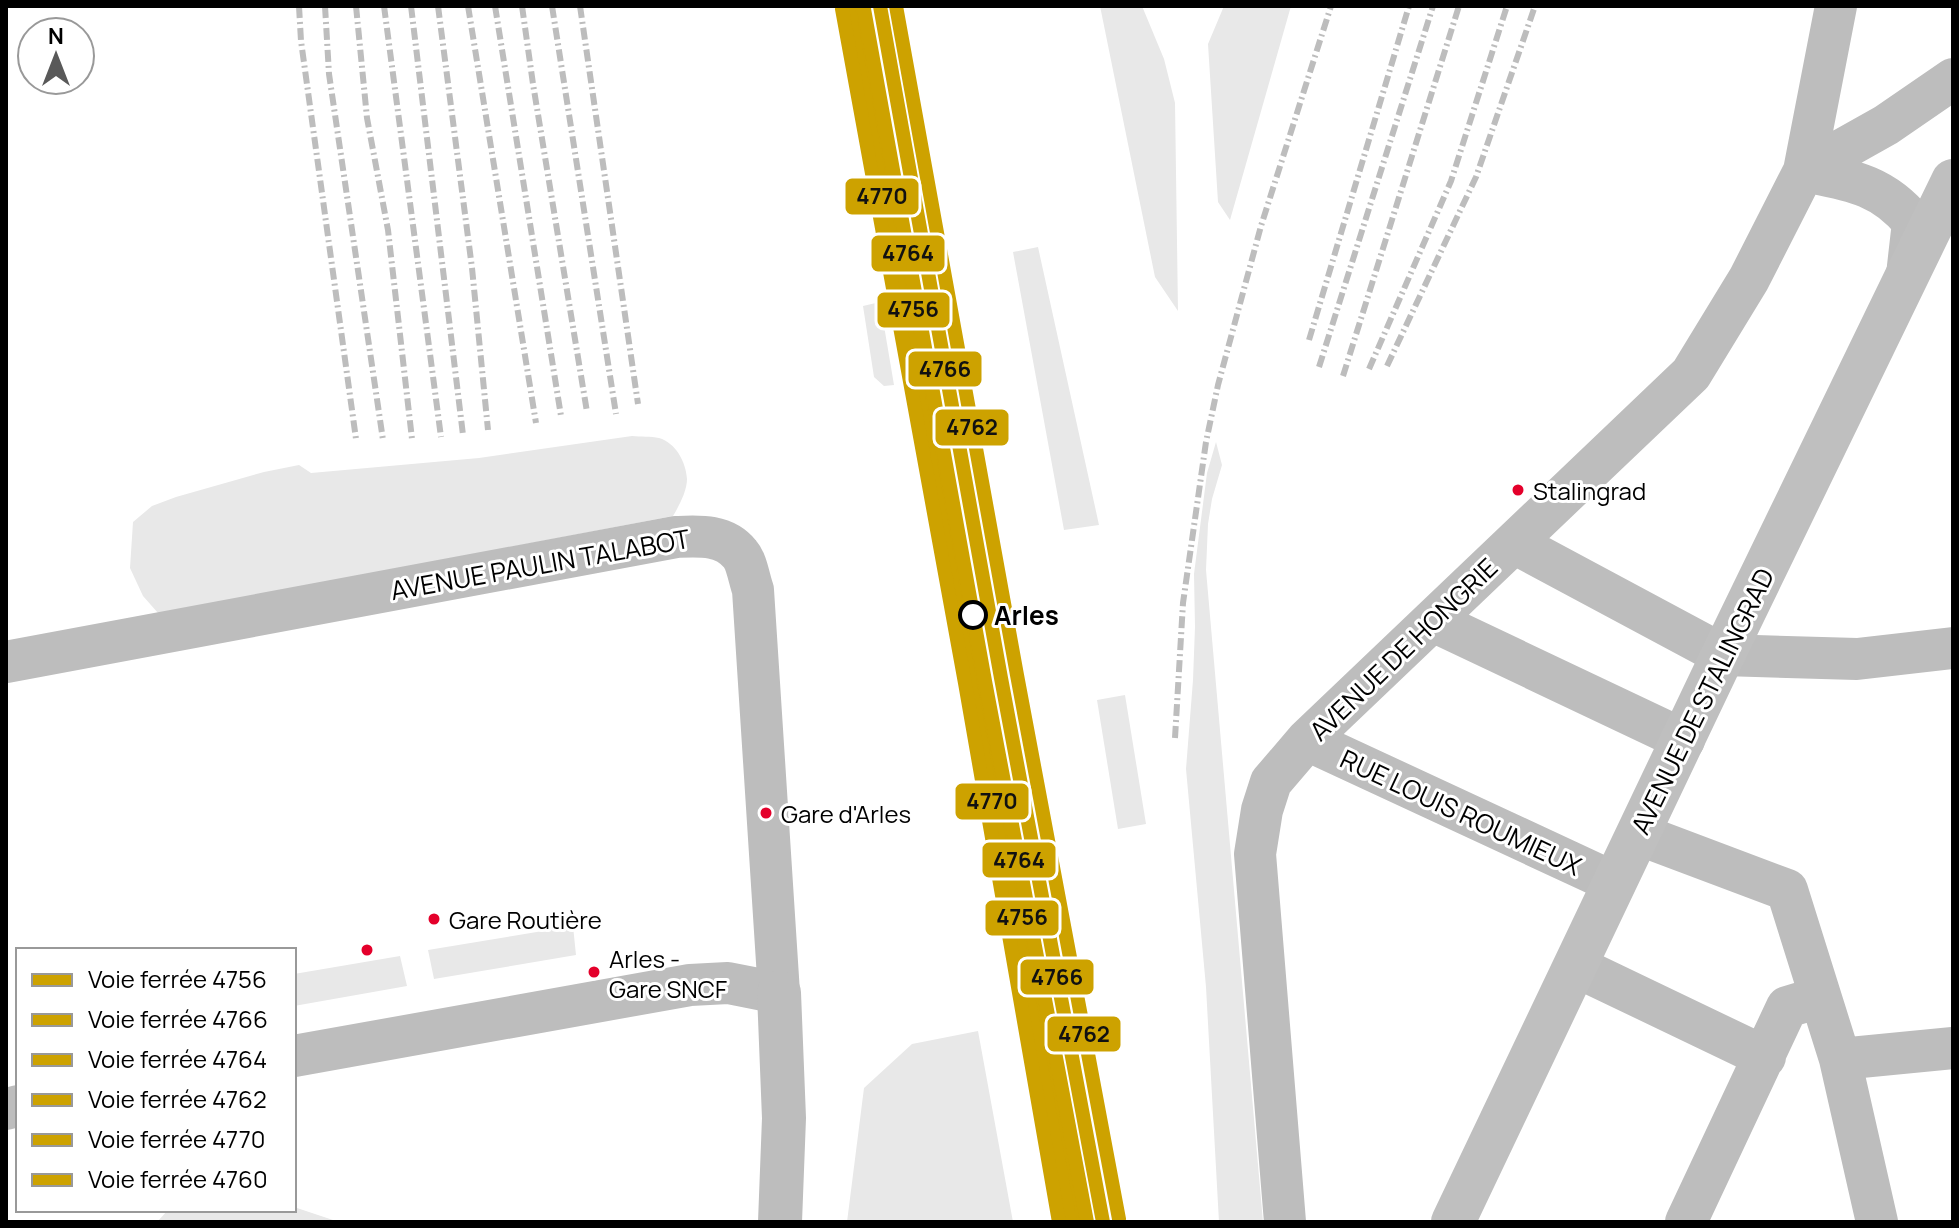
<svg xmlns="http://www.w3.org/2000/svg" width="1959" height="1228" font-family="Manrope,sans-serif">
  <style>
    .green { fill: #e8e8e8 }
    .lines { fill: none; stroke-linecap: round; stroke-linejoin: round }
    .minor { stroke: #bdbdbd; stroke-width: 42 }
    .tertiary { stroke: #bdbdbd; stroke-width: 44 }
    .secondary { stroke: #bfbfbf; stroke-width: 44 }
    .rail { stroke: #bdbdbd; stroke-width: 6; stroke-dasharray: 12 4 2 4; stroke-linecap: butt }
    .rail-1-casing { stroke: #fff; stroke-width: 20 }
    .rail-2-casing { stroke: #fff; stroke-width: 20 }
    .rail-3-casing { stroke: #fff; stroke-width: 20 }
    .rail-4-casing { stroke: #fff; stroke-width: 20 }
    .rail-5-casing { stroke: #fff; stroke-width: 20 }
    .rail-6-casing { stroke: #fff; stroke-width: 20 }
    .rail-1 { stroke: #cda200; stroke-width: 14 }
    .rail-2 { stroke: #cda200; stroke-width: 14 }
    .rail-3 { stroke: #cda200; stroke-width: 14 }
    .rail-4 { stroke: #cda200; stroke-width: 14 }
    .rail-5 { stroke: #cda200; stroke-width: 14 }
    .rail-6 { stroke: #cda200; stroke-width: 14 }
    .bus-dot { fill: #e4002b; stroke: #fff; stroke-width: 3 }
    .stop-dot { fill: #fff; stroke: #000; stroke-width: 4 }
    .labels { text-anchor: middle; dominant-baseline: central; stroke-width: 6; stroke-linejoin: round; paint-order: stroke }
    .bus-label { font-size: 24px; fill: #000; stroke: #fff; text-anchor: start }
    .street-label { font-size: 26px; fill: #000; stroke: #fff }
    .stop-label { font-size: 26px; font-weight: bold; fill: #000; stroke: #fff; text-anchor: start }
    .line-badge { stroke: #fff; stroke-width: 3 }
    .pale-badge-label { font-size: 22px; text-anchor: middle; font-weight: bold; fill: #111 }
  </style>
  <rect width="100%" height="100%" fill="#fff"/>
  <path class="green" d="M1100,6H1142L1164,59L1175,103L1178,311L1155,277Z
    M1224,6H1291L1230,220L1218,202L1208,44Z
    M1038,247L1099,525L1064,530L1013,252Z
    M880,302L894,385L884,386L874,377L863,306Z
    M632,436C641,437 651,436 659,438C676,443 686,462 687,479C687,491 679,506 673,516L177,611L158,613L143,596L130,568L133,522L152,506L176,497L264,472L299,465L311,473L479,458Z
    M1216,442L1222,465L1212,499L1208,524L1206,570L1263,1222H1219L1206,987L1186,769L1193,680L1195,627L1194,574L1207,473Z
    M1125,695L1146,824L1118,829L1097,700Z
    M573,926L576,955L434,979L428,950Z
    M400,956L407,986L294,1006V974Z
    M978,1031L1013,1222H847L864,1088L912,1044Z
    M294,1207L339,1222H157L168,1210H294Z"/>
  <g class="lines">
    <path class="minor" d="M1804,171C1849,180 1882,184 1913,222L1907,275
      M1804,171L1886,125L1953,79
      M1514,543L1723,655L1857,659L1953,648
      M1433,621L1684,740
      M6,662L676,537C699,536 724,534 740,554C747,562 749,579 753,590L779,993L728,983L690,985L294,1056
      M1307,740L1615,883
      M1638,834L1787,890L1840,1059L1877,1222
      M1575,966L1765,1057
      M1840,1059L1953,1048
      M6,1109L18,1106
      M1285,1222L1255,854L1262,810L1271,782L1307,740L1691,374L1749,279L1804,171L1836,6
      M1686,1222L1787,1007L1820,997"/>
    <path class="tertiary" d="M779,993L784,1118L780,1222"/>
    <path class="secondary" d="M1453,1222L1723,655L1953,181"/>
    <path class="rail" d="M299,6L301,41L356,439
      M325,6L329,74L383,440
      M356,6L367,118L388,230L412,439
      M384,6L441,437
      M411,6L463,435
      M438,6L472,268L488,430
      M468,6L536,423
      M495,6L561,416
      M522,6L533,84L587,412
      M552,6L616,414
      M580,6L638,404
      M1309,340L1409,6
      M1387,366L1476,177L1535,6
      M1319,367L1433,6
      M1369,369L1451,181L1507,6
      M1343,376L1459,6
      M1175,738L1183,603L1206,442L1218,385L1261,226L1331,6"/>
    <defs>
      <path id="rail-1" d="M858,6L981,680L1075,1222"/>
      <path id="rail-2" d="M880,6L1001,678L1103,1222"/>
      <path id="rail-3" d="M864,9L985,681L1087,1222"/>
      <path id="rail-4" d="M896,6L1017,675L1119,1219"/>
      <path id="rail-5" d="M849,12L970,684L1070,1222"/>
      <path id="rail-6" d="M842,9L965,683L1059,1222"/>
    </defs>
    <use href="#rail-1" class="rail-1-casing"/>
    <use href="#rail-2" class="rail-2-casing"/>
    <use href="#rail-3" class="rail-3-casing"/>
    <use href="#rail-4" class="rail-4-casing"/>
    <use href="#rail-5" class="rail-5-casing"/>
    <use href="#rail-6" class="rail-6-casing"/>
    <use href="#rail-1" class="rail-1"/>
    <use href="#rail-2" class="rail-2"/>
    <use href="#rail-3" class="rail-3"/>
    <use href="#rail-4" class="rail-4"/>
    <use href="#rail-5" class="rail-5"/>
    <use href="#rail-6" class="rail-6"/>
  </g>
  <g class="bus-dot">
    <circle cx="1518" cy="490" r="7"/>
    <circle cx="766" cy="813" r="7"/>
    <circle cx="434" cy="919" r="7"/>
    <circle cx="367" cy="950" r="7"/>
    <circle cx="594" cy="972" r="7"/>
  </g>
  <circle class="stop-dot" cx="973" cy="615" r="13"/>
  <g class="labels">
    <g class="bus-label">
      <text x="1533" y="490">Stalingrad</text>
      <text x="781" y="813">Gare d'Arles</text>
      <text x="449" y="919">Gare Routière</text>
      <text x="609" y="958">Arles -<tspan x="609" dy="30">Gare SNCF</tspan></text>
    </g>
    <g class="street-label">
      <text transform="translate(540 564) rotate(-10)">AVENUE PAULIN TALABOT</text>
      <text transform="translate(1403 649) rotate(-44)">AVENUE DE HONGRIE</text>
      <text transform="translate(1702 701) rotate(-64)">AVENUE DE STALINGRAD</text>
      <text transform="translate(1461 812) rotate(25)">RUE LOUIS ROUMIEUX</text>
    </g>
    <g class="stop-label">
      <text x="994" y="615">Arles</text>
    </g>
  </g>
  <g class="line-badge">
    <rect x="844" y="177" width="76" height="39" rx="8" fill="#cda200"/>
    <rect x="870" y="234" width="76" height="39" rx="8" fill="#cda200"/>
    <rect x="876" y="291" width="75" height="38" rx="8" fill="#cda200"/>
    <rect x="907" y="350" width="76" height="38" rx="8" fill="#cda200"/>
    <rect x="934" y="408" width="76" height="39" rx="8" fill="#cda200"/>
    <rect x="954" y="782" width="76" height="39" rx="8" fill="#cda200"/>
    <rect x="981" y="841" width="76" height="38" rx="8" fill="#cda200"/>
    <rect x="984" y="899" width="76" height="38" rx="8" fill="#cda200"/>
    <rect x="1019" y="958" width="76" height="38" rx="8" fill="#cda200"/>
    <rect x="1046" y="1015" width="76" height="38" rx="8" fill="#cda200"/>
  </g>
  <g class="pale-badge-label">
    <text x="882" y="204">4770</text>
    <text x="908" y="261">4764</text>
    <text x="913" y="317">4756</text>
    <text x="945" y="377">4766</text>
    <text x="972" y="435">4762</text>
    <text x="992" y="809">4770</text>
    <text x="1019" y="868">4764</text>
    <text x="1022" y="925">4756</text>
    <text x="1057" y="985">4766</text>
    <text x="1084" y="1042">4762</text>
  </g>
  <rect width="1959" height="1228" fill="none" stroke="#000000" stroke-width="16"/>
  <rect x="16" y="948" width="280" height="264" fill="#ffffff" stroke="#999999" stroke-width="2"/>
  <rect x="32" y="974" width="40" height="12" fill="#cda200" stroke="#999999" stroke-width="2"/>
  <text x="88" y="988" font-size="24" fill="#000000">Voie ferrée 4756</text>
  <rect x="32" y="1014" width="40" height="12" fill="#cda200" stroke="#999999" stroke-width="2"/>
  <text x="88" y="1028" font-size="24" fill="#000000">Voie ferrée 4766</text>
  <rect x="32" y="1054" width="40" height="12" fill="#cda200" stroke="#999999" stroke-width="2"/>
  <text x="88" y="1068" font-size="24" fill="#000000">Voie ferrée 4764</text>
  <rect x="32" y="1094" width="40" height="12" fill="#cda200" stroke="#999999" stroke-width="2"/>
  <text x="88" y="1108" font-size="24" fill="#000000">Voie ferrée 4762</text>
  <rect x="32" y="1134" width="40" height="12" fill="#cda200" stroke="#999999" stroke-width="2"/>
  <text x="88" y="1148" font-size="24" fill="#000000">Voie ferrée 4770</text>
  <rect x="32" y="1174" width="40" height="12" fill="#cda200" stroke="#999999" stroke-width="2"/>
  <text x="88" y="1188" font-size="24" fill="#000000">Voie ferrée 4760</text>
  <g transform="translate(56 56)"><circle r="38" fill="#ffffff" stroke="#999999" stroke-width="2"/>
  <path d="M0-6L14 30L0 20L-14 30Z" fill="#595959"/>
  <text y="-12" font-size="22" font-weight="bold" text-anchor="middle" fill="#000000">N</text>
  </g>
</svg>
